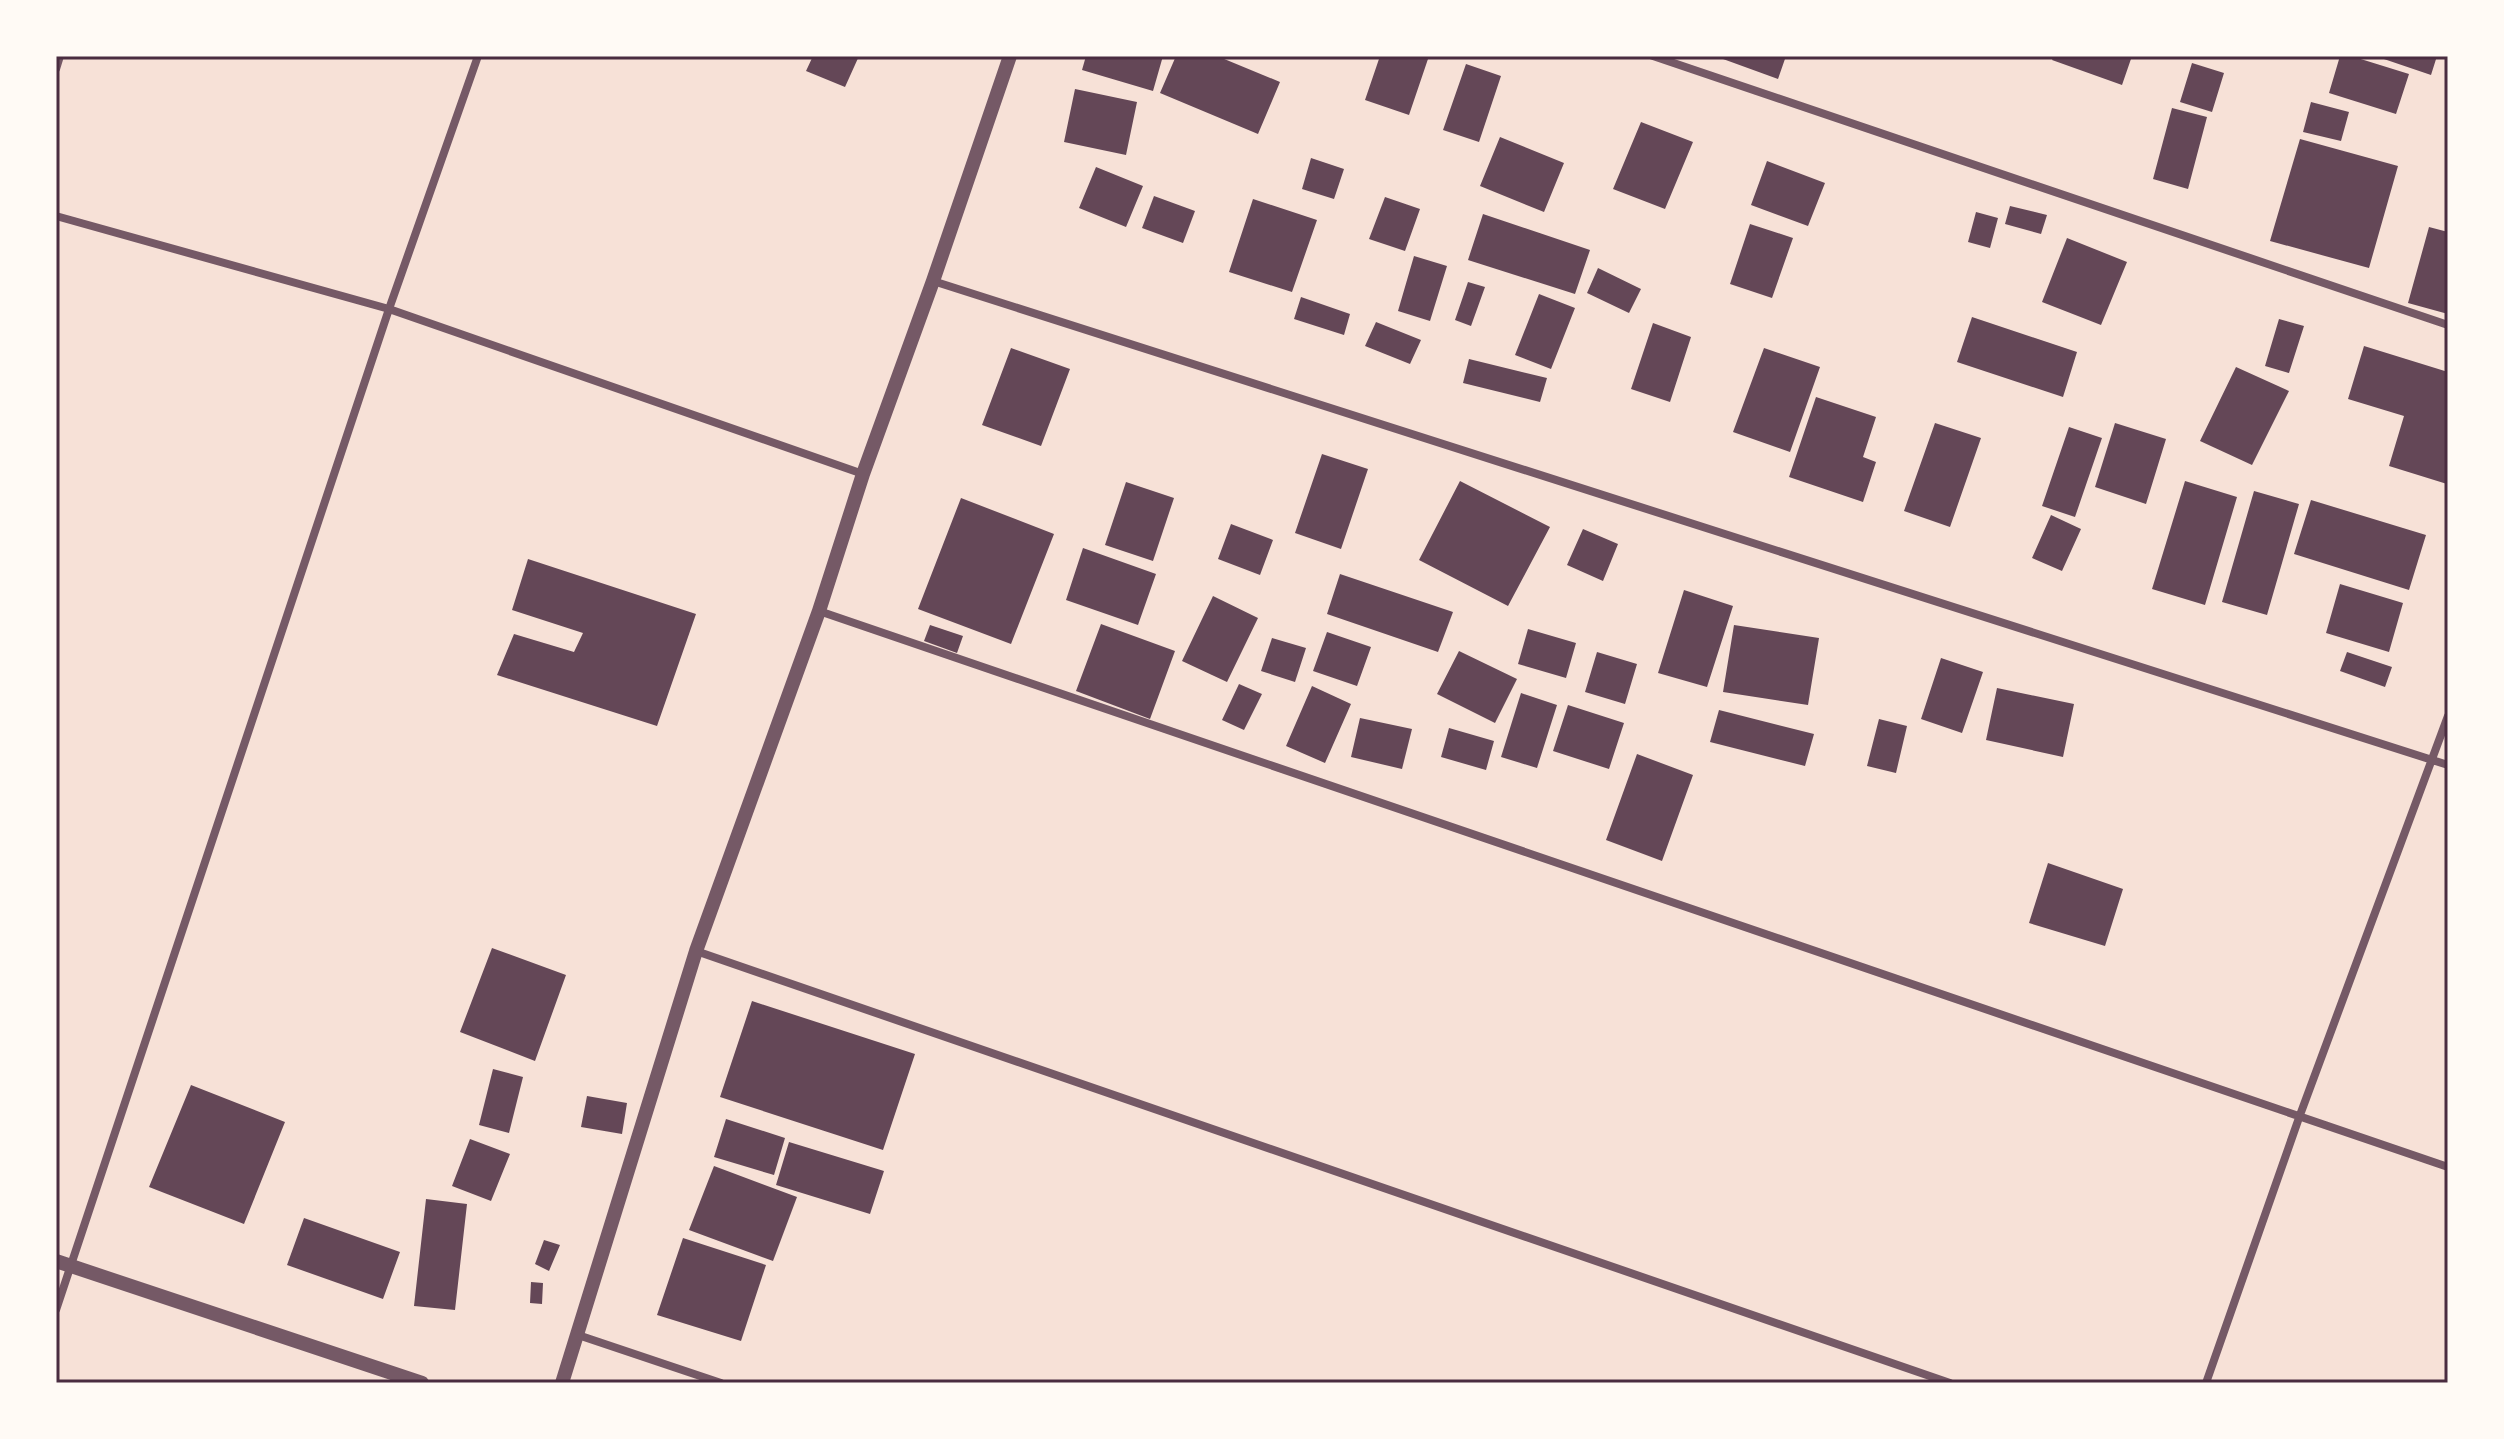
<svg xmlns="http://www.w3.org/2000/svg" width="2504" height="1439" font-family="'Work Sans',sans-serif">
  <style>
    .building { fill: #644757 }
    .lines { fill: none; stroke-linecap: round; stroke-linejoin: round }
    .minor { stroke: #755966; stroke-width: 8 }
    .tertiary { stroke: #755966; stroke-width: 14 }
    .neatline { fill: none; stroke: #4a2c40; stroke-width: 3 }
  </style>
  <rect width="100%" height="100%" fill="#f7e1d7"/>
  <path class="building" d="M813,56H859L845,87L806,71Z
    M1086,56H1163L1153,91L1082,70Z
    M1176,56H1217L1280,82L1258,134L1160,93Z
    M1380,56H1429L1409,115L1365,100Z
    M1724,56H1786L1778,79L1723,59Z
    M2054,56H2132L2122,85L2052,60Z
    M2340,56H2351L2409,74L2396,114L2329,93Z
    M2375,56H2437L2431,75Z
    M2192,63L2224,73L2212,112L2180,102Z
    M1466,64L1501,76L1479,142L1443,130Z
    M1075,89L1137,102L1126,155L1064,142Z
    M2311,102L2349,112L2341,141L2303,132Z
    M2172,108L2207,117L2188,189L2153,179Z
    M1641,122L1693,142L1665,209L1613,189Z
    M1500,137L1564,163L1544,212L1480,186Z
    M2300,139L2398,166L2369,268L2270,241Z
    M1311,158L1344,169L1334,199L1302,189Z
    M1767,161L1825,183L1808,226L1751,205Z
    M1096,167L1143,186L1126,227L1079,208Z
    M1154,196L1195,211L1183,243L1142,228Z
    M1385,197L1420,209L1405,251L1369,239Z
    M1253,199L1317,220L1292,292L1229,272Z
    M2010,206L2047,215L2041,234L2005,224Z
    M1976,212L1998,218L1990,248L1968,242Z
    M1483,214L1590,250L1575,294L1468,260Z
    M1750,224L1793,238L1772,298L1730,284Z
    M2429,227L2448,232V314L2408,303Z
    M2067,238L2127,262L2101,325L2042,302Z
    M1414,256L1447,266L1430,321L1398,311Z
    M1598,268L1641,289L1629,313L1587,293Z
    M1468,282L1485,287L1471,326L1455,320Z
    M1539,294L1575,308L1551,369L1515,355Z
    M1301,297L1350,314L1344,335L1294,319Z
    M1972,317L2077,352L2063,397L1957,362Z
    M2279,319L2304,326L2289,373L2265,366Z
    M1376,322L1421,340L1410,364L1365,346Z
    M1653,323L1691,337L1670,402L1631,389Z
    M2364,346L2448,372L2447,484L2389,466L2404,416L2348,399Z
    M1011,348L1070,369L1041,446L982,425Z
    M1764,348L1820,367L1790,452L1733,432Z
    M1469,359L1547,378L1540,402L1463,383Z
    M2236,367L2289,391L2252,465L2200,441Z
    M1816,397L1876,417L1863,457L1876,462L1863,502L1789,477Z
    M1935,423L1981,438L1950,527L1904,511Z
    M2115,423L2166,439L2146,504L2095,487Z
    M2069,427L2102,438L2075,517L2042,506Z
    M1322,454L1368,469L1341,549L1295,533Z
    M1460,481L1550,527L1508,606L1419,560Z
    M2185,481L2237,497L2205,605L2152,589Z
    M1126,482L1174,498L1153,561L1105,545Z
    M2254,491L2299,504L2267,615L2222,602Z
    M961,498L1054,534L1011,644L918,609Z
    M2311,500L2426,535L2409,590L2294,554Z
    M2051,515L2081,529L2062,571L2032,558Z
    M1231,524L1273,540L1260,575L1218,559Z
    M1583,529L1618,544L1603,581L1567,565Z
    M1083,548L1156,574L1138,625L1066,600Z
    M528,559L696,614L657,726L497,675L514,634L574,652L583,633L512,610Z
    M1340,574L1453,612L1438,652L1327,614Z
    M2340,584L2403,603L2389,652L2326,633Z
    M1684,590L1733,606L1707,687L1658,673Z
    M1213,596L1258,618L1227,682L1182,661Z
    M1101,624L1175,651L1150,719L1076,691Z
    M930,625L963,636L957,653L924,641Z
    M1734,625L1819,638L1808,705L1723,692Z
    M1528,629L1576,643L1566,678L1518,664Z
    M1327,632L1371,647L1357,686L1313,671Z
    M1272,638L1306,648L1295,682L1261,671Z
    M1459,651L1517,679L1495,723L1437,694Z
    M1597,652L1637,664L1625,704L1585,692Z
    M2347,652L2392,667L2385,687L2340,671Z
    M1941,658L1983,672L1962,733L1921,719Z
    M1239,684L1262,694L1244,730L1222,720Z
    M1312,686L1351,704L1325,763L1286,746Z
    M1997,688L2074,704L2063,757L1986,740Z
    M1521,693L1557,705L1537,768L1501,757Z
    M1568,705L1624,723L1609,769L1553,751Z
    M1719,710L1814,734L1805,766L1710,742Z
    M1360,718L1412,729L1402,769L1351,757Z
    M1879,719L1907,726L1896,773L1867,766Z
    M1449,728L1494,741L1486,770L1441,757Z
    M1637,754L1693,775L1662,861L1606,840Z
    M2048,863L2123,889L2105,946L2029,923Z
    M492,948L566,975L535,1061L460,1032Z
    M752,1001L915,1054L883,1150L720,1097Z
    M493,1069L523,1077L509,1133L479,1125Z
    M191,1085L285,1122L244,1224L149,1187Z
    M587,1096L627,1103L622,1134L581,1127Z
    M726,1119L785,1138L774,1175L714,1157Z
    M470,1139L510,1154L491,1201L452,1186Z
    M789,1142L884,1171L870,1214L776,1185Z
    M714,1166L797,1197L773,1261L689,1230Z
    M426,1199L467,1204L455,1310L414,1306Z
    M304,1218L400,1252L383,1299L287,1265Z
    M683,1238L766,1265L741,1341L657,1315Z
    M544,1240L560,1245L549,1271L535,1264Z
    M531,1282L543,1283L542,1304L530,1303Z"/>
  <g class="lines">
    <path class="minor" d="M1653,56L2448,325
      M56,69L60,56
      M56,216L389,309L863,474
      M933,281L2448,765
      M819,611L2448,1167
      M696,951L1950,1383
      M56,1310L389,309L478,56
      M578,1335L721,1383
      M2206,1383L2300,1115L2448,716"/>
    <path class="tertiary" d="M56,1261L422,1383
      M562,1383L696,951L819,611L863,474L933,281L1010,56"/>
  </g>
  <rect width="2504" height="1439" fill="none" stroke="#fffaf5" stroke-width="116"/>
  <rect x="58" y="58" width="2388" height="1323" class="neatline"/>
</svg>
